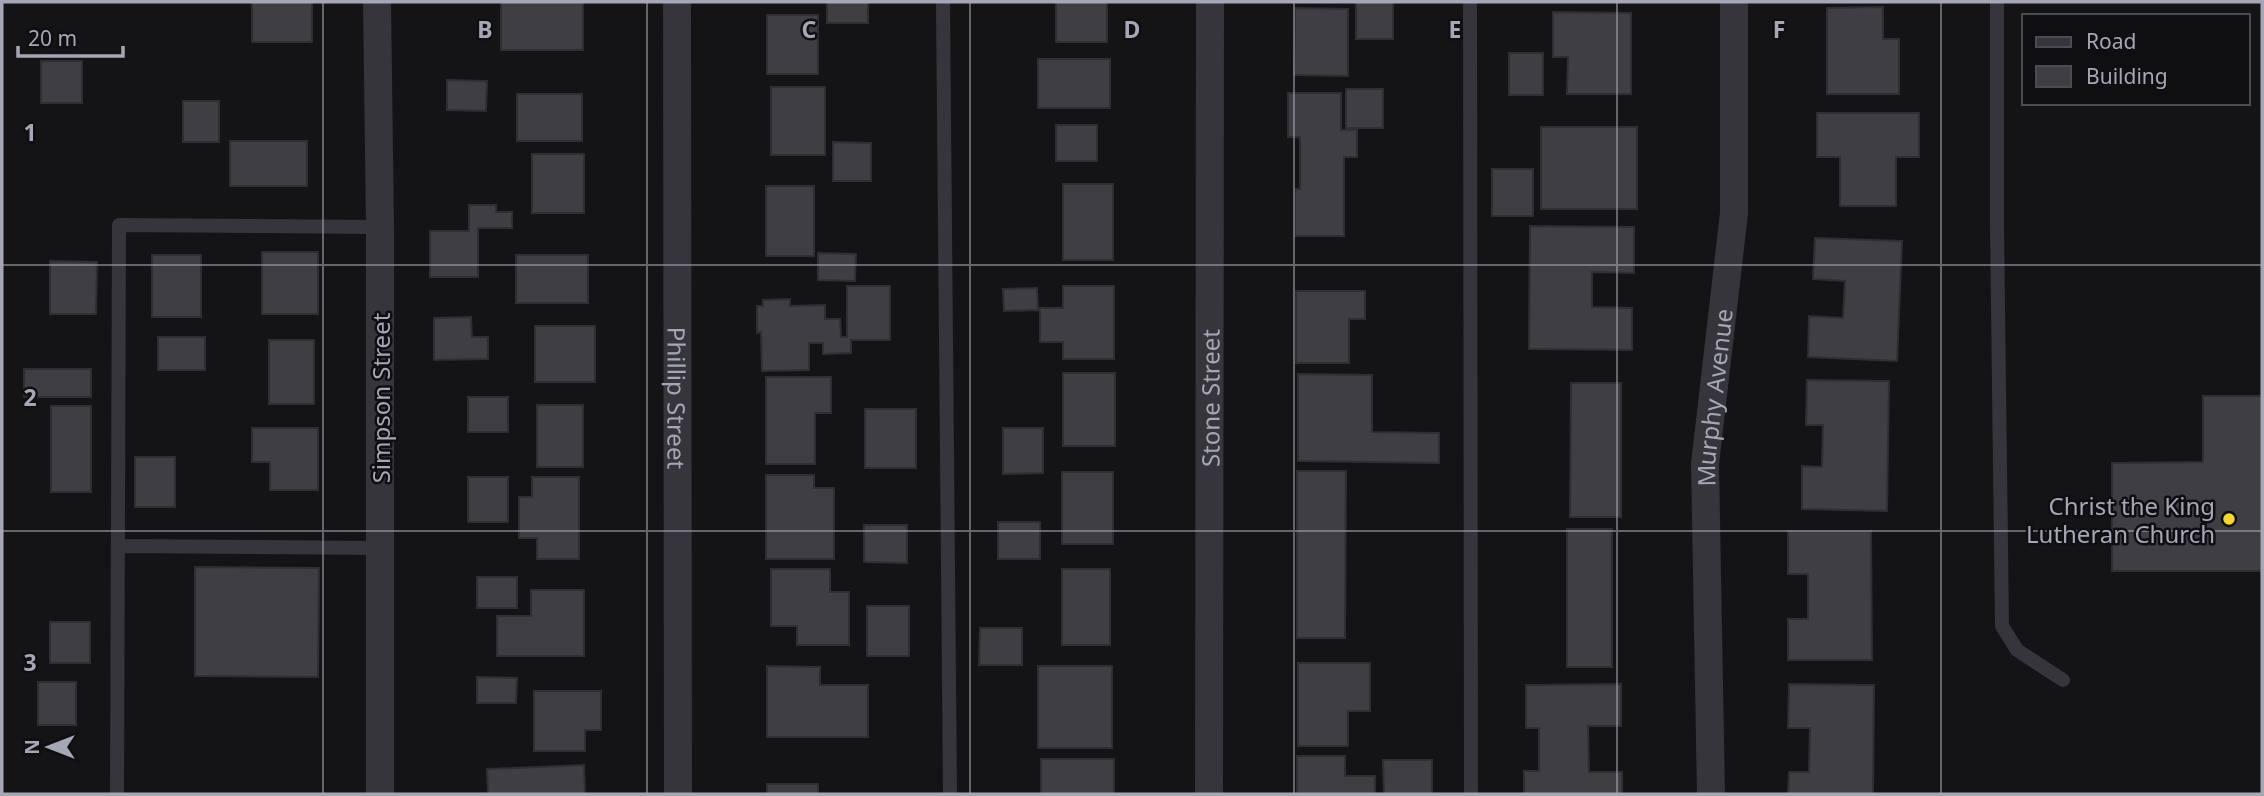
<svg xmlns="http://www.w3.org/2000/svg" width="2264" height="796" font-family="'Noto Sans',sans-serif">
  <style>
    .building { fill: #3e3e43; stroke: #2f2e32; stroke-width: 2 }
    .lines { fill: none; stroke-linecap: round; stroke-linejoin: round }
    .service { stroke: #35353b; stroke-width: 14 }
    .minor { stroke: #35353b; stroke-width: 28 }
    .grid { fill: none; stroke: #a5a7b7; stroke-width: 2; stroke-opacity: 0.55 }
    .poi-dot { fill: #f7d72b; stroke: #0f0f11; stroke-width: 2.5 }
    .labels { text-anchor: middle; dominant-baseline: central; stroke-width: 5; stroke-linejoin: round; paint-order: stroke }
    .street-label { font-size: 24px; fill: #a5a7b7; stroke: #0f0f11 }
    .poi-label { font-size: 24px; fill: #a5a7b7; stroke: #0f0f11; text-anchor: end }
    .grid-label { font-size: 23px; text-anchor: middle; font-weight: bold; fill: #a5a7b7; stroke: #0f0f11; stroke-width: 5; stroke-linejoin: round; paint-order: stroke }
  </style>
  <rect width="100%" height="100%" fill="#141416"/>
  <path class="building" d="M252,2H312V42H252Z
    M501,2H583V50H501Z
    M827,2H868V23H827Z
    M1056,2H1107V42H1056Z
    M1356,2H1393V39H1356Z
    M1883,7V39H1899V94H1827V8Z
    M1295,8L1348,9V76L1294,75Z
    M1553,12L1631,13V94H1567L1568,57H1553Z
    M767,15H818V74H767Z
    M1509,53H1543V95H1509Z
    M1038,59H1110V108H1038Z
    M41,61H82V103H41Z
    M447,80L487,81L486,111L447,110Z
    M771,87H825V155H771Z
    M1346,89H1383V128H1346Z
    M1288,93H1341V130H1357V157H1344V236H1295V189H1300V137H1288Z
    M517,94H582V141H517Z
    M183,101H219V142H183Z
    M1817,113H1919V157H1896V206H1840V157H1817Z
    M1056,125H1097V161H1056Z
    M1541,127H1637V209H1541Z
    M230,141H307V186H230Z
    M833,142L871,143V181H833Z
    M532,154H584V213H532Z
    M1492,169H1533V216H1492Z
    M1063,184H1113V260H1063Z
    M766,186H814V256H766Z
    M469,205H496V212H512V228H478V277H430V231H469Z
    M1530,226L1634,227V273L1592,272V307L1632,308V350L1529,349Z
    M1815,238L1902,241L1897,361L1808,357L1809,316L1843,318L1845,281L1813,279Z
    M262,252H318V314H262Z
    M818,253L856,254L855,281L818,280Z
    M152,255H201V317H152Z
    M516,255H588V303H516Z
    M50,261L97,262L96,314H50Z
    M847,286H890V340H851V353L823,354V343H809V370L762,371L761,332L757,333V306H763V300L790,299V306L825,305V319H840L841,337H847Z
    M1063,286H1114V359H1063V342H1040V308H1063Z
    M1037,288L1038,310L1004,311L1003,289Z
    M1296,291H1365V319H1349V363H1296Z
    M471,317L472,337H488V359L434,360V318Z
    M535,326H595V382H535Z
    M158,337H205V370H158Z
    M269,340H314V404H269Z
    M24,369H91V397H24Z
    M1063,373H1115V446H1063Z
    M1298,374L1372,375V432L1439,433V463L1298,461Z
    M766,377H831V413H815V464H766Z
    M1807,380L1889,381L1887,511L1802,509V466L1822,467L1823,425H1806Z
    M1571,383H1621V517H1570Z
    M2203,396H2262V571H2112V463L2203,462Z
    M468,397H508V432H468Z
    M537,405H583V467H537Z
    M51,406H91V492H51Z
    M865,409H916V468H865Z
    M252,428H318V490H270V462H252Z
    M1003,428H1043V473L1003,474Z
    M135,457H175V507H135Z
    M1297,471H1346L1345,638H1297Z
    M1062,472H1113V544H1062Z
    M766,475H814V488H834V559H766Z
    M468,477H508V522H468Z
    M532,477H579V559H537V538H519V497H532Z
    M998,522H1040V559H998Z
    M864,525H907V563L864,562Z
    M1567,529H1612V667H1567Z
    M1788,531H1871L1872,660H1788V619H1808V574H1788Z
    M195,567L319,568L318,677L195,676Z
    M771,569H830V592H849V645H797V626H771Z
    M1062,569H1110V645H1062Z
    M477,577H517V608H477Z
    M531,590H584V656H497V616H531Z
    M867,606H909V656H867Z
    M50,622H90V663H50Z
    M980,628H1022V665H979Z
    M1298,663H1370V711H1348V746H1298Z
    M767,666L820,667V685H868V737H767Z
    M1038,666H1112V748H1038Z
    M477,677L517,678L516,703H477Z
    M38,682H76V725H38Z
    M1621,684V726H1588L1589,772H1622V794H1524V771H1539V728H1526V685Z
    M1789,684L1874,685L1873,794H1788L1789,772H1809L1810,728H1788Z
    M534,691H601V730H585V751H534Z
    M1297,756H1345V776H1375V794H1297Z
    M1041,759H1114V794H1041Z
    M1383,760H1432V794H1384Z
    M584,765L585,794H488L487,769Z
    M767,784H818V794H767Z"/>
  <g class="lines">
    <path class="service" d="M943,2L950,794
      M1470,2L1471,794
      M1997,2V226L2002,626L2017,650L2063,680
      M118,546L381,548
      M117,794L119,225L380,227"/>
    <g class="minor">
      <path d="M377,2L380,227V794"/>
      <path id="s1" d="M677,2L678,794"/>
      <path id="s2" d="M1209,794L1210,2"/>
      <path id="s3" d="M1711,794L1705,464L1734,213V2"/>
    </g>
  </g>
  <path class="grid" d="M323,2V794M647,2V794M970,2V794M1294,2V794M1617,2V794M1941,2V794M2,265H2262M2,531H2262"/>
  <circle class="poi-dot" cx="2229" cy="519" r="7"/>
  <g class="labels">
    <g class="street-label">
      <text transform="translate(380 398) rotate(-90)">Simpson Street</text>
      <text stroke="none"><textPath href="#s1" startOffset="396">Phillip Street</textPath></text>
      <text stroke="none"><textPath href="#s2" startOffset="396">Stone Street</textPath></text>
      <text stroke="none"><textPath href="#s3" startOffset="397">Murphy Avenue</textPath></text>
    </g>
    <g class="poi-label">
      <text x="2215" y="505">Christ the King<tspan x="2215" dy="28">Lutheran Church</tspan></text>
    </g>
  </g>
  <g class="grid-label">
    <text x="485" y="38">B</text>
    <text x="809" y="38">C</text>
    <text x="1132" y="38">D</text>
    <text x="1455" y="38">E</text>
    <text x="1779" y="38">F</text>
    <text x="30" y="141">1</text>
    <text x="30" y="406">2</text>
    <text x="30" y="671">3</text>
  </g>
  <rect width="2264" height="796" fill="none" stroke="#a5a7b7" stroke-width="7"/>
  <rect x="2022" y="14" width="228" height="91" fill="#0f0f11" stroke="#4b4c53" stroke-width="2"/>
  <rect x="2036" y="37" width="35" height="10" fill="#35353b" stroke="#4b4c53" stroke-width="2"/>
  <text x="2086" y="49" font-size="21" fill="#a5a7b7">Road</text>
  <rect x="2036" y="66" width="35" height="21" fill="#3e3e43" stroke="#4b4c53" stroke-width="2"/>
  <text x="2086" y="84" font-size="21" fill="#a5a7b7">Building</text>
  <g transform="translate(49 747) rotate(270)" stroke="#0f0f11" stroke-width="5" paint-order="stroke">
  <path d="M0-5L12 26L0 18L-12 26Z" fill="#a5a7b7"/>
  <text y="-10" font-size="19" font-weight="bold" text-anchor="middle" fill="#a5a7b7">N</text>
  </g>
  <path d="M18 46v10h105v-10" fill="none" stroke="#a5a7b7" stroke-width="3.5"/>
  <text x="28" y="46" font-size="21" fill="#a5a7b7" stroke="#0f0f11" stroke-width="5" paint-order="stroke">20 m</text>
</svg>
